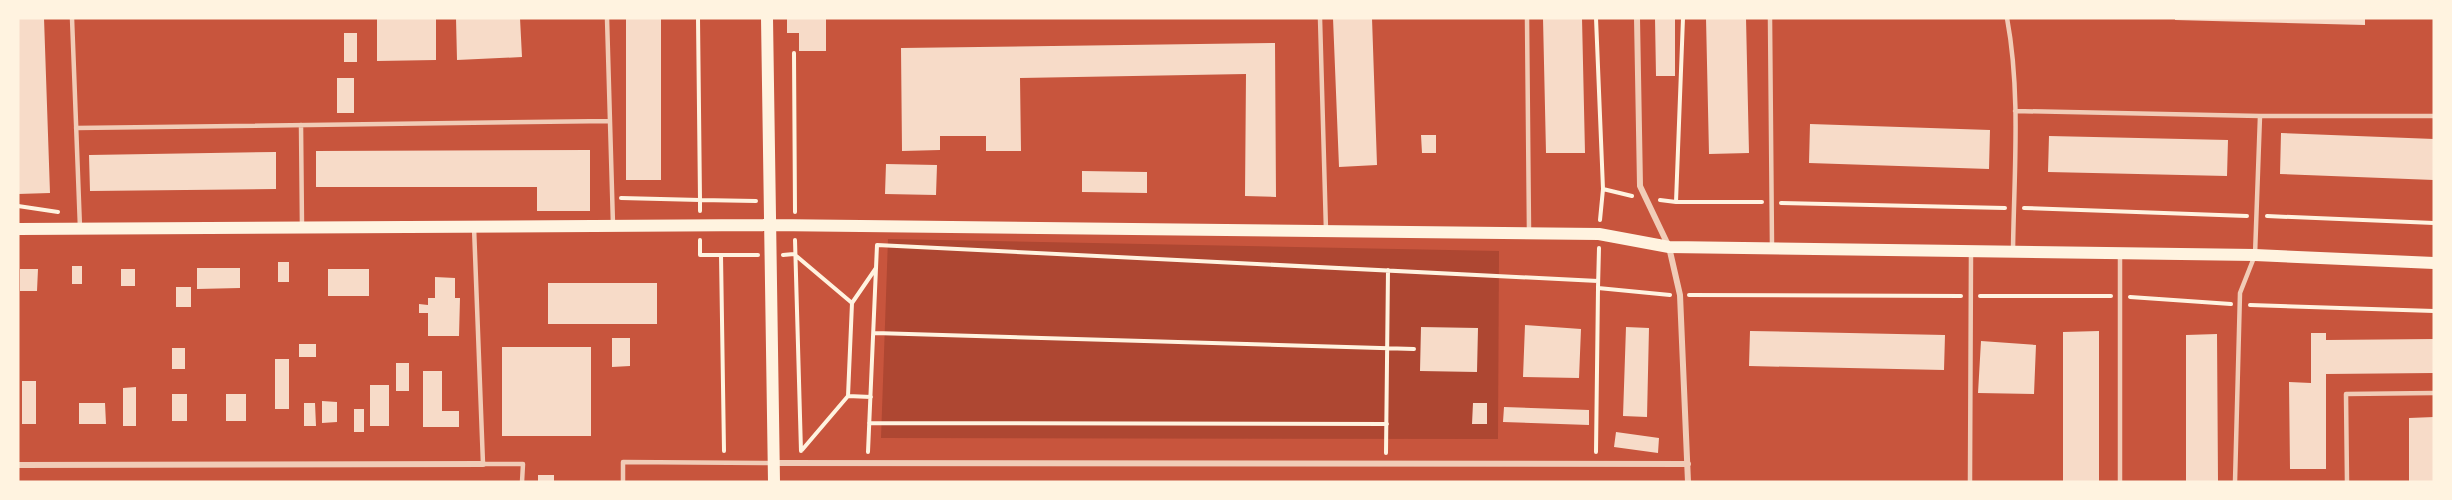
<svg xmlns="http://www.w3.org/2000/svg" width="2452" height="500" font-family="'Work Sans',sans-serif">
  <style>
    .green { fill: #ae4732 }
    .building { fill: #f7dbc8 }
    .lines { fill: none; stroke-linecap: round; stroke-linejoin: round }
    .path { stroke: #fff3e0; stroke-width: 4 }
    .service { stroke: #f1ccb7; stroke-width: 4.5 }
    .minor { stroke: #f1ccb7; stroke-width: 6 }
    .secondary { stroke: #fff3e0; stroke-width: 12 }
  </style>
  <rect width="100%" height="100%" fill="#c8553d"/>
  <path class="green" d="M888,239L1499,251L1498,439L881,438Z"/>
  <path class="building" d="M18,18H44L50,193L18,194Z
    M377,18H436V60L377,61Z
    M456,18H520L522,57L457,60Z
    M626,18H661V180H626Z
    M787,18H826V51H799V33H787Z
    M1333,18H1372L1377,165L1339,167Z
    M1543,18H1582L1585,153H1546Z
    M1655,18H1675V76H1656Z
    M1706,18H1746L1749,153L1709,154Z
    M2175,18H2365V25L2175,20Z
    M344,33H357V62H344Z
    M1275,43L1276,197L1245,196L1246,74L1020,78L1021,151H986V136H940V150L902,151L901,48Z
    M337,78H354V113H337Z
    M1810,124L1990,130L1989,169L1809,163Z
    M2281,133L2434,139V180L2280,174Z
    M1421,135H1436V153H1422Z
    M2049,136L2228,140L2227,176L2048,172Z
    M590,150V211H537V187H316V151Z
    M276,152V189L90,191L89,155Z
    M886,164L937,165L936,195L885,194Z
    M1082,171L1147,172V193L1082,192Z
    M278,262H289V282H278Z
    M72,266H82V284H72Z
    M197,268H240V288L197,289Z
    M20,269H38L37,291H20Z
    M121,269H135V286H121Z
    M328,269H369V296H328Z
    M435,277L455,278V298H460L459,336H428V313H419V304L428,305V298H435Z
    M548,283H657V324H548Z
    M176,287H191V307H176Z
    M1525,325L1581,329L1579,378L1523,377Z
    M1421,327L1478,328L1477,372L1420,371Z
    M1626,327L1649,328L1647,417L1623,416Z
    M1750,331L1945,335L1944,370L1749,366Z
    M2099,331V482H2063V332Z
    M2311,333H2326V340L2434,339V373L2326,374V469H2290L2289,382L2311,383Z
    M2217,334L2218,482H2186V335Z
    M612,338H630V366L612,367Z
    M1981,341L2036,345L2034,394L1978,393Z
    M299,344H316V357H299Z
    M502,347H591V436H502Z
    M172,348H185V369H172Z
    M275,359H289V409H275Z
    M396,363H409V391H396Z
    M423,371H442V411H459V427H423Z
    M22,381H36V424H22Z
    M370,385H389V426H370Z
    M136,387V426H123V388Z
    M172,394H187V421H172Z
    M226,394H246V421H226Z
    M322,401L337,402V422L322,423Z
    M79,403H105L106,424H79Z
    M304,403H315L316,426H304Z
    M1473,403H1487V424H1472Z
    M1504,407L1589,410V425L1503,422Z
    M354,409H364V432H354Z
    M2434,417V482H2409V418Z
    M1616,432L1659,438L1658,453L1614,447Z
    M538,475H554V482H538Z"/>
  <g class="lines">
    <path class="path" d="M1596,18L1603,189
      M794,53L795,212
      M621,198L700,200L698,18
      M1660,200L1676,202L1683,18
      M1676,202H1762
      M1781,203L2005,208
      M18,206L58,212
      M2024,208L2247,216
      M700,211V200L756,201
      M2267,216L2434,223
      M1600,220L1603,189L1632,196
      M700,240V255H758
      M795,240L801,451
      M1599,248L1598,288L1670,295
      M721,255L724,451
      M783,255L794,254L852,303
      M1689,295L1961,296
      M1980,296H2111
      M2130,297L2231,304
      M2250,305L2434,311
      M875,333L1414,349
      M871,397L848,396L852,303L876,268
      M869,423L1387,424
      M802,450L848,396
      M868,452L877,245L1598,281
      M1596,452L1598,288
      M1386,453L1388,270"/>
    <path class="service" d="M72,18L80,228
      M607,18L613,225
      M1320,18L1326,231
      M1527,18L1529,231
      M1770,18L1772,246
      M2007,18C2021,93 2014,173 2013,250
      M2015,111L2260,116
      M301,125L302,227
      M76,128L610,121
      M474,227L483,464H523L522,482
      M2120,254V482
      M623,482V462L771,463
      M1970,482L1971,252
      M2235,482L2240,293L2255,255L2260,116H2434
      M2347,482L2346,394L2434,393"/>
    <path class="minor" d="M1637,18L1640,186L1669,247L1680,295L1688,482
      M774,463L1688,464
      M18,465L483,464"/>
    <path class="secondary" d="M767,18L774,482
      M18,229L771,225L1599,234L1669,247L2255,255L2434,263"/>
  </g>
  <rect width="2452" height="500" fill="none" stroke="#fff3e0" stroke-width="39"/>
</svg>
